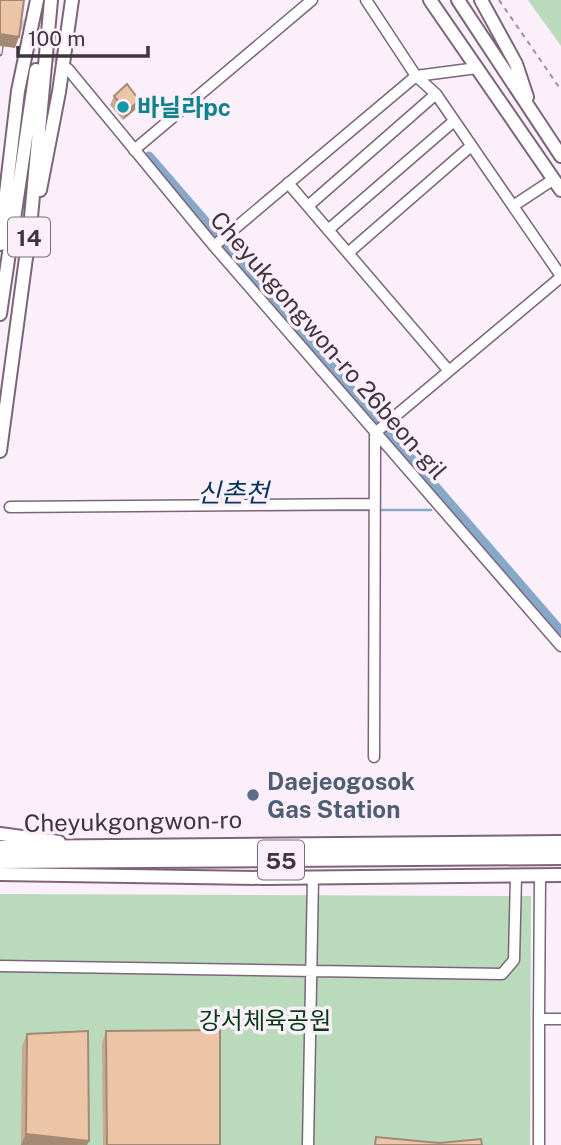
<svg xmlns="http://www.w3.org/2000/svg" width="561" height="1145" font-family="'Public Sans','Noto Sans KR',sans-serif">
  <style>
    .green { fill: #b9dbbc }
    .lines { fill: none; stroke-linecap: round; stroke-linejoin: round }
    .stream { stroke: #86a8c9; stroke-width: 2.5 }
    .canal { stroke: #86a8c9; stroke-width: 9 }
    .minor-tunnel { stroke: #d6cad5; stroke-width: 10; stroke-dasharray: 10 5; stroke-linecap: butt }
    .minor-casing { stroke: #7d647a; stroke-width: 13 }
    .major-casing { stroke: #7d647a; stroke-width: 16 }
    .highway-casing { stroke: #7d647a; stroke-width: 18 }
    .path { stroke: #9d919c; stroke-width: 2; stroke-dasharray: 5 5; stroke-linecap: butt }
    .minor { stroke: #fff; stroke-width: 10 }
    .major { stroke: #fff; stroke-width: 12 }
    .highway { stroke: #fff; stroke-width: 14 }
    .rail-casing { stroke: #7d727c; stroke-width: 5 }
    .rail { stroke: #fbf0fa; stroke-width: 2.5; stroke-dasharray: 8; stroke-linecap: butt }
    .wall { fill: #caa98e }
    .shaded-wall { fill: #a48a74 }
    .building { fill: #ebc5a5; stroke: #a48a74; stroke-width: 2 }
    .culture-dot { fill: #0f9aa8; stroke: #fbf0fa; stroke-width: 2.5 }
    .service-dot { fill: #5c6f8a; stroke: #fbf0fa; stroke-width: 2.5 }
    .labels { text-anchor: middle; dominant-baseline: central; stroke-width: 7; stroke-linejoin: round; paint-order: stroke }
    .shield { fill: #fbf0fa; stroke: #786c77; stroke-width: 2 }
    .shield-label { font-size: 23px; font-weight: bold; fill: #40343f }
    .culture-label { font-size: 24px; font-weight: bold; fill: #0d838f; stroke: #fbf0fa; text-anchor: start }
    .street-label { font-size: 24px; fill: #40343f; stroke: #fbf0fa }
    .service-label { font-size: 24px; font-weight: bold; fill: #4e5e75; stroke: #fbf0fa; text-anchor: start }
    .park-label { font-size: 24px; fill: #023d13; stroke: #fbf0fa }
    .water-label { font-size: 26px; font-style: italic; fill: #00355f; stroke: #fbf0fa }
  </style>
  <rect width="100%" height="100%" fill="#fbf0fa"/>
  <path class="green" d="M528,0H561V46Z
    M0,894L531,896L530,1145H0Z"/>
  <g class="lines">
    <path class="stream" d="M265,510H371
      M377,510H431"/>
    <path class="canal" d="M149,156L561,631"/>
    <path class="minor-tunnel" d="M0,1L66,67"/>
    <defs>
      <path id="minor" d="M366,0L416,76L436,94L561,276
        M68,69L214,246L561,646
        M134,150L312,0
        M288,183L449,371
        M308,206L436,94
        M513,206L554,179
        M328,230L454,121
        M214,246L416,76L477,68
        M348,253L471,146
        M10,507L375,504
        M374,757L375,433L561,277
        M540,876L539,1019H561
        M0,966L502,974L514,960L516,876
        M308,1145L313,877
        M539,1145V1019"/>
      <path id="major" d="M430,0L561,190
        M458,0L561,156
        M481,0L516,64L527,97
        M40,190L59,92L72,0
        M0,244L18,91L37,0
        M0,314L36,70
        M0,451L30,228L51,0
        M0,834L59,842
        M0,874L264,878L561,875"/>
      <path id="highway" d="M0,848L561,843
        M0,861L561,857"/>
    </defs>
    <use href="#minor" class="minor-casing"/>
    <use href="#major" class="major-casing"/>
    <use href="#highway" class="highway-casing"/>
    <path class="path" d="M499,0L561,90"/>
    <use href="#minor" class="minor"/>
    <use href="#major" class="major"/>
    <use href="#highway" class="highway"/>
    <defs>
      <path id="rail" d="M0,54L8,0"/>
    </defs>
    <use href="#rail" class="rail-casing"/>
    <use href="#rail" class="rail"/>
  </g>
  <path class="wall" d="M114,96L136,109L123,120L110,105Z
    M106,1031L220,1145H103L102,1043Z
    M27,1034L89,1141L87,1145H21L22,1046Z"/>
  <path class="shaded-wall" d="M0,34L19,37L15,48L0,46Z
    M139,100L136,109L123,120L127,112Z
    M26,1134L89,1141L87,1145H21Z"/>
  <path class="building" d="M0,0H24L19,37L0,34Z
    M127,84L139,100L127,112L114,96Z
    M220,1030V1145H107L106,1031Z
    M88,1031L89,1141L26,1134L27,1034Z
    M376,1137L439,1143L481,1139L482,1145H375Z"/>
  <circle class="culture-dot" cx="123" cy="107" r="7"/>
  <circle class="service-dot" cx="253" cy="795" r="7"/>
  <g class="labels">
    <g class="shield">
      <rect x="8" y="217.5" width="42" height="39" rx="5"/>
      <rect x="258" y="840.5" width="46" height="39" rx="5"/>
    </g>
    <g class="shield-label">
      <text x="29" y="237">14</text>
      <text x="281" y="860">55</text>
    </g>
    <g class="culture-label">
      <text x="137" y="107">바닐라pc</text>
    </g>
    <g class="street-label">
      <text transform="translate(329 345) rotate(49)">Cheyukgongwon-ro 26beon-gil</text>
      <text transform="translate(133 821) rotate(-1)">Cheyukgongwon-ro</text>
    </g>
    <g class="service-label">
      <text x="267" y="781">Daejeogosok<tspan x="267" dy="28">Gas Station</tspan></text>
    </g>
    <g class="park-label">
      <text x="265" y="1020">강서체육공원</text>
    </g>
    <g class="water-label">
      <text x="233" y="492">신촌천</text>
    </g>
  </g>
  <path d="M18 46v10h130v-10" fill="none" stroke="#40343f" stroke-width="3.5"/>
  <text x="28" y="46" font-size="21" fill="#40343f" stroke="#fbf0fa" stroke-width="5" paint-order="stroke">100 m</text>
</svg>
